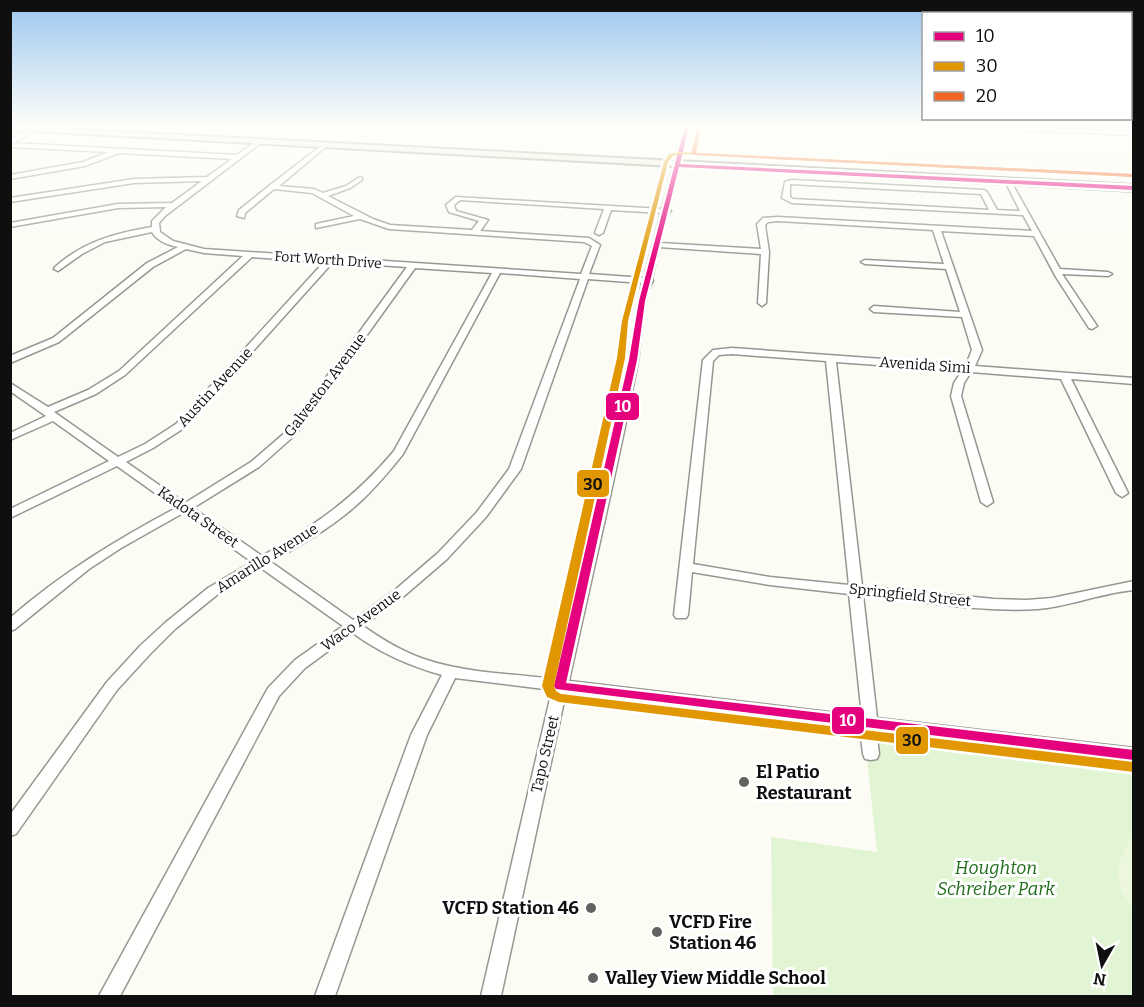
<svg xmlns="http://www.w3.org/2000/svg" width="1144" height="1007" font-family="Bitter,serif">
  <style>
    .green { fill: #e1f4d3 }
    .pitch { fill: #ecf7dd }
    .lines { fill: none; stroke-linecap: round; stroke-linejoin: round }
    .minor-casing { stroke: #969693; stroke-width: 3 }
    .major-casing { stroke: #838380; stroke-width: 4 }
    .minor { fill: #fffffe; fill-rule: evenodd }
    .major { fill: #eeecd9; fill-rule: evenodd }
    .bus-1-casing { stroke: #fff; stroke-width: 5 }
    .bus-2-casing { stroke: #fff; stroke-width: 5 }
    .bus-3-casing { stroke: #fff; stroke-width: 5 }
    .bus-1 { fill: #e5007d; fill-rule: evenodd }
    .bus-2 { fill: #e09702; fill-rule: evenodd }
    .bus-3 { fill: #f26522; fill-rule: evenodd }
    .poi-dot { fill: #626260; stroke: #fff; stroke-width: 2 }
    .labels { text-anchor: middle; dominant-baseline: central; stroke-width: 6; stroke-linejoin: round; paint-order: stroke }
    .far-street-label { font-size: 14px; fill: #0f0f0f; stroke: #fff }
    .street-label { font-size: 15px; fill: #0f0f0f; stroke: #fff }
    .near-poi-label { font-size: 18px; font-weight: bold; fill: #0f0f0f; stroke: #fff; text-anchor: start }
    .near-park-label { font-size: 18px; font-style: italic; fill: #1e6d1a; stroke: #fff }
    .line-badge { stroke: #fff; stroke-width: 2 }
    .badge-label { font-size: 16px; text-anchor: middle; font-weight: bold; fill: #fff }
    .pale-badge-label { font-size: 16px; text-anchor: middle; font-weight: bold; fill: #111 }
  </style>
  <rect width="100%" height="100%" fill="#fcfcf5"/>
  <path class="green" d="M865,741L1133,775V996H773L771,837L877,852Z"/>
  <path class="pitch" d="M1133,835V907C1110,881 1116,863 1133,835Z"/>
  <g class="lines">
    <defs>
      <path id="minor" d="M38,126H45L12,143L237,155L258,140H262V142L165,216L159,223L160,232L173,241L204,249L581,274L592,246L584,242L389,229L360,219L316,228V224L354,216L312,193L274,189L245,213L244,218L237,216L239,210L269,186L326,142L328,145L279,186L314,189L323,193L346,186L360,177L362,178V180L350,188L328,196L373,219L390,225L472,230L479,221L449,212L446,205L456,197L662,209L684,126H690L669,209L671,211L668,213L660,243L761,249L757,224L763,218L778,217L1032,231L1023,215L792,203L782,198L785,182L792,180L984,190L987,192L997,210L1020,211L1005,181L1010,180L1060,269L1108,272L1112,274L1108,276L1062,274L1097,326L1092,329L1089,328L1056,277L1034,236L941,231L982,350L975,366L1134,378V384L1071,379L1128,493L1122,497L1116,493L1061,379L971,372L964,383L961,396L993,502L987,506L981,502L951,396L954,383L962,371L836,362L862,586L994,599L1027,600L1052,598L1134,581V590C1101,593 1071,606 1038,609C984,613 918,601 863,595L877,718L1134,748V761L876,730L879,754L877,759L871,760L865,759L863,754L860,728L566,692L501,996H481L552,690L455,678L427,735L335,996H315L411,735L442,675C410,666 380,653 353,633L305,668L279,696L120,996H99L268,688L295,660L343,626L261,568L218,594L175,629L150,654L117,690L16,834L10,836V815L107,682L140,646L165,623L208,588L252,562L183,513L121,548L89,569L15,629L10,631V618C62,573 116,540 176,508L117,466L10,518V509L109,461L53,421L10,440V433L46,416L10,391V383L48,407L88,390L119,371L243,256L204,253L186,249L153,267L59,342L10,363V356L53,338L147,263L178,247C168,245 157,241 152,232L105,242L82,254L58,271L54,269L55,267C83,242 115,233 152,227V221L166,207L118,208L10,227V223L118,204L172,203L202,181L134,183L10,202V198L134,179L207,177L232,159L119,153L85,166L10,179V175L83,162L109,152L10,147V139ZM790,184L981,194L989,210L793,199L790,197ZM460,200L604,209L595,233L599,235L603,233L611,210L661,213L644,278L589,274L600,245L589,238L480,231L488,220L456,211L454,205ZM778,221L933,230L944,264L865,260L861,262L865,264L946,269L960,312L874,306L870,309L874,312L962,317L972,350L966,365L732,348L713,350L703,360L674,615L676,618H686L688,615L692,572L770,585L849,594L862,716L569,681C592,574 618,468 638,361C641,343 643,293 653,281L652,279L659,247L761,254L758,303L762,306L766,303L769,252L765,225L768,222ZM252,257L324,262L176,424L145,444L118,457L54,412L96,394L125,375ZM333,262L407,267L287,431L251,462L185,503L126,462L153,448L184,428ZM415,268L492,273L394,451C354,499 315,525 262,556L193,508L259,467L295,435ZM500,273L580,279L509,469L477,512L438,553L395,590L353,620L271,562C299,546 327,530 352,509C371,493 387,474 403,454ZM588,279L642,283L628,360L554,679C513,674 469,673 430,661C406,654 383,640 363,626L404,596L447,559L486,517L521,469ZM732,354L826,361L849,585L770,577L693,564L713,361L719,355Z
        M966,126L1134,131V135L969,128Z"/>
      <path id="major" d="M10,126L1134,185V191L10,130Z"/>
    </defs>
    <use href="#minor" class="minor-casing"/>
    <use href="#major" class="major-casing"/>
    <use href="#minor" class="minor"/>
    <use href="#major" class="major"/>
    <defs>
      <path id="bus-1" d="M685,126H689L680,164L1134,186V190L679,167L645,301L637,360L566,683L1134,750V760L556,689L554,686L629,360L639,301Z"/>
      <path id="bus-2" d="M679,152L1134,174V177L679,154L673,156L668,162L628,321L625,358L554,686L556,691L561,694L1133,762L1134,772L559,702L547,697L542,686L617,358L622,321L664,162L669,154Z"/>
      <path id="bus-3" d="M699,128L701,129L696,153L1134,174V177L693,155L691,154L697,129Z"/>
    </defs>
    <use href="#bus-1" class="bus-1-casing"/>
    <use href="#bus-2" class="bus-2-casing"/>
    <use href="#bus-3" class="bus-3-casing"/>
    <use href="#bus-1" class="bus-1"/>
    <use href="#bus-2" class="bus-2"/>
    <use href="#bus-3" class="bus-3"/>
  </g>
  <linearGradient id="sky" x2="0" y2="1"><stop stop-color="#9bc6ee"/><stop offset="0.47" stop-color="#fefefa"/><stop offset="1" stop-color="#fefefa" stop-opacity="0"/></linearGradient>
  <rect width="1144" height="267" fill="url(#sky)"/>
  <g class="poi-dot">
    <circle cx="744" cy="782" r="6"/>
    <circle cx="591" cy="908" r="6"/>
    <circle cx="657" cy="932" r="6"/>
    <circle cx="593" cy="978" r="6"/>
  </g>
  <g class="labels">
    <g class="far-street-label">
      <text transform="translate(328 260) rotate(4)">Fort Worth Drive</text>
    </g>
    <g class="street-label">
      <text transform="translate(925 365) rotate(4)">Avenida Simi</text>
      <text transform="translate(325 385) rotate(-53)">Galveston Avenue</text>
      <text transform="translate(215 387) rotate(-47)">Austin Avenue</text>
      <text transform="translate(198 517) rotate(35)">Kadota Street</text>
      <text transform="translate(267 558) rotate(-32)">Amarillo Avenue</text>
      <text transform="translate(910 595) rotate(6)">Springfield Street</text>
      <text transform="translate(361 620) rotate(-36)">Waco Avenue</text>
      <text transform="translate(545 754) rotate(-77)">Tapo Street</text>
    </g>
    <g class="near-poi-label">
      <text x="756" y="772">El Patio<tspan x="756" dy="21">Restaurant</tspan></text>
      <text x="579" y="908" text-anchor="end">VCFD Station 46</text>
      <text x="669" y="922">VCFD Fire<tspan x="669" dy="21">Station 46</tspan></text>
      <text x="605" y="978">Valley View Middle School</text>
    </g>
    <g class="near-park-label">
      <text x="996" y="868">Houghton<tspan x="996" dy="21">Schreiber Park</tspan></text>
    </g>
  </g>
  <g class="line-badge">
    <rect x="605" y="392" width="35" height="29" rx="6" fill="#e5007d"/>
    <rect x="576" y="469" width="34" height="29" rx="6" fill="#e09702"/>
    <rect x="831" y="706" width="34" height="29" rx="6" fill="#e5007d"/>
    <rect x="895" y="726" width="34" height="29" rx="6" fill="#e09702"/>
  </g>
  <g class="badge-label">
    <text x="623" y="412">10</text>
    <text x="848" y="726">10</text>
  </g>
  <g class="pale-badge-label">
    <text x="593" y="490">30</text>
    <text x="912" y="746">30</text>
  </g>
  <rect width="1144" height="1007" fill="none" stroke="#0f0f0f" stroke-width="24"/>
  <rect x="922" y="12" width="210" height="108" fill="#ffffff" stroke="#9f9f9f" stroke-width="1.5"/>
  <rect x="934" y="32" width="30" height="9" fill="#e5007d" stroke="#9f9f9f" stroke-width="1.5"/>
  <text x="976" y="42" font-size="18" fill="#0f0f0f">10</text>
  <rect x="934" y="62" width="30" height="9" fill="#e09702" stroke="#9f9f9f" stroke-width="1.5"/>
  <text x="976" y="72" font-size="18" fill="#0f0f0f">30</text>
  <rect x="934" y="92" width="30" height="9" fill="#f26522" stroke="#9f9f9f" stroke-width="1.5"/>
  <text x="976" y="102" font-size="18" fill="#0f0f0f">20</text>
  <g transform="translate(1102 965) rotate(189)" stroke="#ffffff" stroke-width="4.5" paint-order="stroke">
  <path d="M0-4.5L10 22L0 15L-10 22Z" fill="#0f0f0f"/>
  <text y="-9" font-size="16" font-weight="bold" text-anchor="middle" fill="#0f0f0f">N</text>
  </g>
</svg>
